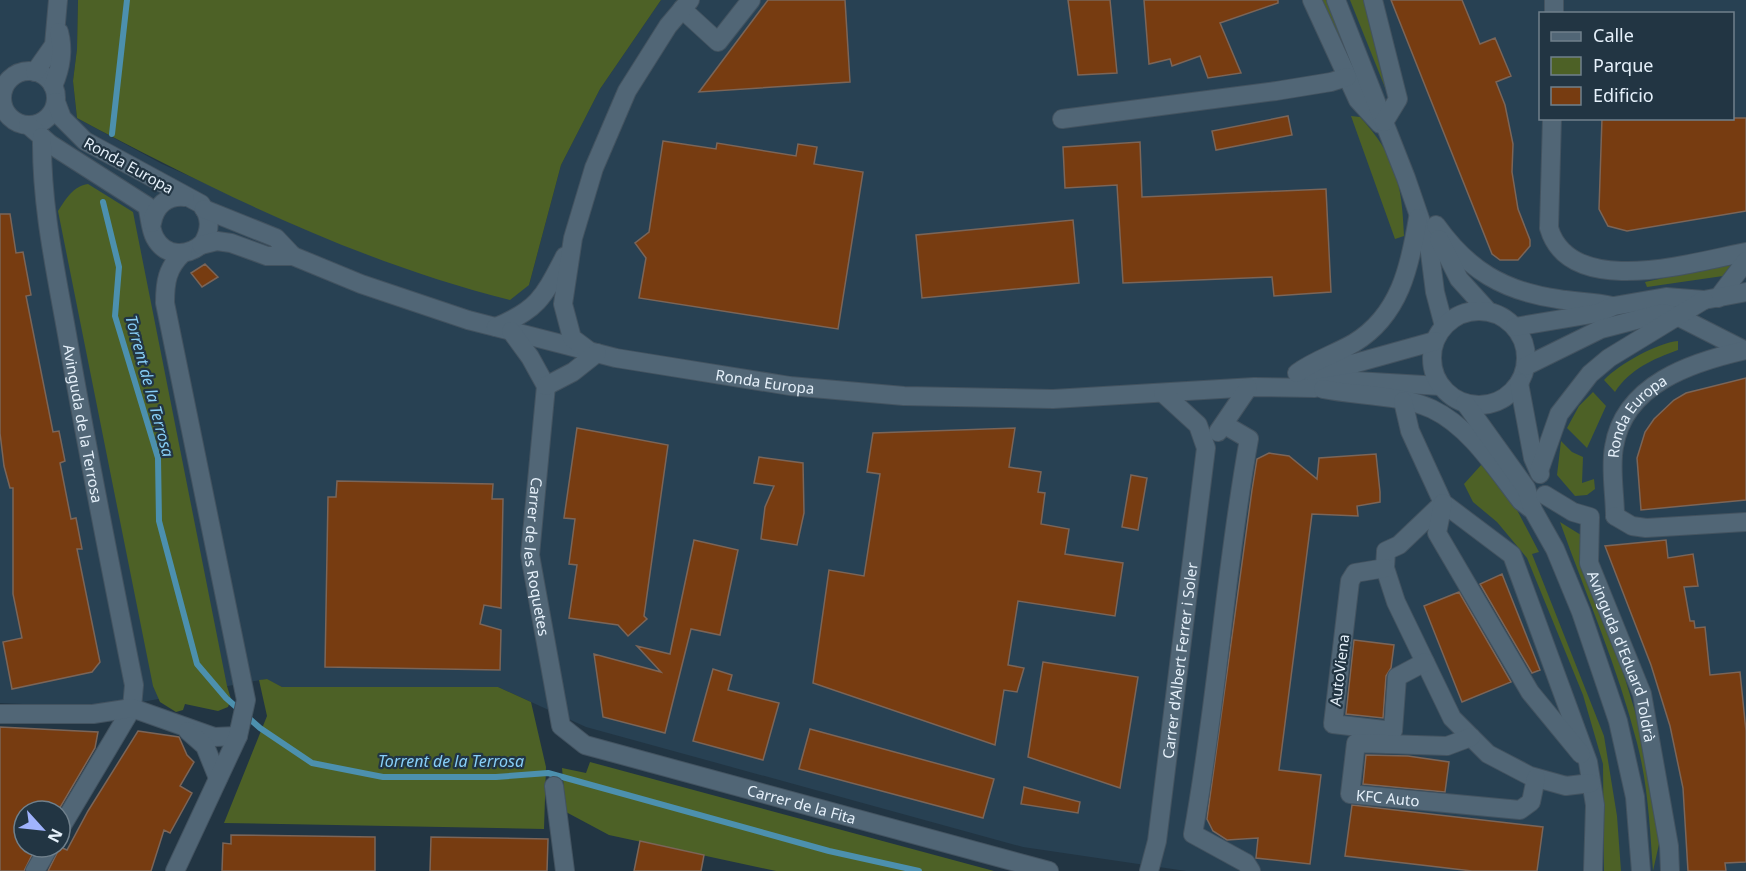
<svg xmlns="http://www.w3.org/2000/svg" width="1746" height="871" font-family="'Noto Sans',sans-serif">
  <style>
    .built { fill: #284153; fill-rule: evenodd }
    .green { fill: #4d6126 }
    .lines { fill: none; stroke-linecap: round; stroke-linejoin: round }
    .stream { stroke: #4c90ae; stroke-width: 6 }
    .building { fill: #773c11; stroke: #7b6558; stroke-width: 1.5 }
    .minor-casing { stroke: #435360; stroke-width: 20 }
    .minor { stroke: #516676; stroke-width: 18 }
    .labels { text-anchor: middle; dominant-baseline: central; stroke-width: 4.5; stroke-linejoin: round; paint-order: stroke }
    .street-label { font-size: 15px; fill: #e5f0fa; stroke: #223543 }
    .water-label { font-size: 16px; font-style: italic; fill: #87cef7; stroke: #223543 }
  </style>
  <rect width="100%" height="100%" fill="#223543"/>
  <path class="built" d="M0,0H78L77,49L73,81L77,118L162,164L352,248L529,285L561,165L600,89L661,0H1746V871H1186L1023,847L586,727L498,687H282L266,679L110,708L0,703ZM1540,14H1732V118H1540Z"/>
  <path class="green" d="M78,0H661L600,89L561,165L529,285L510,300C358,262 214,191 77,118L73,81L77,49Z
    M1320,0H1329L1369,102Z
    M1350,0H1365L1388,95Z
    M1351,116L1360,117C1396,156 1402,184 1404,236L1395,239Z
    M88,184L133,212L227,686L231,699L228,707L218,711L185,704L183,710L176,712L160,702L153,686L58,211C66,199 73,186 88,184Z
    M1733,263L1723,276L1647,287L1645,282Z
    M1678,341V350C1653,359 1630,369 1615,392L1604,380C1619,364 1657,343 1678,341Z
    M1593,392L1606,406L1587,448L1567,428L1579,406Z
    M1561,441L1572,452L1583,457L1582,483L1594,479L1595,489L1587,495L1575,496L1557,475Z
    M1482,464L1516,508L1539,552L1532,554L1604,736L1617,816L1621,871H1604L1603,764L1583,695L1527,558L1497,522L1473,502L1464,484Z
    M1560,522L1581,535L1649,757L1661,835L1653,871C1650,829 1648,785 1637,743C1618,668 1586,595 1560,522Z
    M267,679L282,687H498L531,702L546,767L544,829L224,823L267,716L259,680Z
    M590,762L994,871H776L609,835L566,812L562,768L586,773Z"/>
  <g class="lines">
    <path class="stream" d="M112,134L127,0
      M103,202L119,267L115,316L158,458L159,521L197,664L226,698L260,728L312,763L383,777H496L548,773L829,851L919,871"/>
  </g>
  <path class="building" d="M768,0H845L850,82L699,92Z
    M1068,0H1110L1117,73L1078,75Z
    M1144,0H1278V3L1220,23L1241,73L1208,78L1200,56L1172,66L1170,59L1149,64Z
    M1391,0H1462L1480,44L1495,38L1511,76L1496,82L1505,105L1513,144L1512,172L1518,209L1530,240V246L1518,260H1500L1492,254Z
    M1288,116L1292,135L1216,150L1212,131Z
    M1602,118H1746V211L1627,231L1608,226L1599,209Z
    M663,141L716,149L717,143L796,156L798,144L817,147L814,164L863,172L838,329L639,298L646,258L635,243L649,232Z
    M1140,142L1142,197L1326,189L1331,292L1274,296L1272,277L1123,283L1117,185L1065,188L1063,147Z
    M0,214H10L16,253L23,252L31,295L26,296L53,432L59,431L65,461L60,463L71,519L76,518L82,549H77L100,662L92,672L12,689L3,642L22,638L13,594V488H10L4,466L0,433Z
    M1073,220L1079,283L922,298L916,235Z
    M205,264L218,277L202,287L191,273Z
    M1746,378V500L1641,510L1637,458L1645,432L1654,419L1674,400L1686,393Z
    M577,428L668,445L644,616L647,619L628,636L618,625L569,618L577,565L569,564L575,519L564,518Z
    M1015,428L1009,467L1041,472L1038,492L1045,493L1041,524L1069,529L1065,554L1123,563L1115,616L1018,601L1008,665L1024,668L1017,692L1004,690L995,745L813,683L829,570L864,576L880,474L867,472L873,433Z
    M1269,453L1289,456L1317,479L1319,458L1376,454L1380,492V502L1357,506L1358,516L1312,514L1279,770L1321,775L1310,864L1256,858L1258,838L1227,840L1213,831L1207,819L1252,490L1257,459Z
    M759,457L803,463L804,513L797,545L761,539L765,507L774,486L754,483Z
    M1131,475L1147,478L1138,530L1122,527Z
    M337,481L493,484L492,499H503L501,608L484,605L480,624L501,630L500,670L325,667L328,497H336Z
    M694,540L738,550L720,635L691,629L665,733L603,717L594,654L661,672L637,646L670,654Z
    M1666,540L1668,558L1693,554L1698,586L1684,587L1690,621H1694L1695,628L1705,627L1710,675L1740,672L1746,731V862L1725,863L1726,871H1688L1683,788L1670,726L1651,665L1605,546Z
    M1502,574L1540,670L1532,673L1480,584Z
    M1459,592L1511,682L1462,702L1424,606Z
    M1354,640L1394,645L1391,668L1386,676L1383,718L1346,714Z
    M1043,662L1138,677L1120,788L1028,757Z
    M713,669L732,675L728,690L779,703L763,760L693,741Z
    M0,727L98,732L95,748L58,811H24V847H36L24,871H0Z
    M810,729L994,779L983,818L799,769Z
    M138,731L179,737L187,755L194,762L180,786L192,793L170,833L164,830L151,871H48L60,847L67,850L88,811Z
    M1366,755L1408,756L1449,762L1445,792L1363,784Z
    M1024,787L1080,802L1078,813L1021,804Z
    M1352,805L1543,827L1537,871H1472L1345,856Z
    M231,835L375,837V871H222L223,843L231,844Z
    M431,837L548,839L547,871H430Z
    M640,841L704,855L701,871H634Z"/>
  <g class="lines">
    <defs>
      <g id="minor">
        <path d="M1312,0L1358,100L1380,124"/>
        <path d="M1336,0L1406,178L1429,245L1435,292L1444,326"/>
        <path d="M1373,0L1398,99L1384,122"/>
        <path d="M682,9L718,42L751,0"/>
        <path d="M1554,14V0"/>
        <circle cx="29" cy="98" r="27"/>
        <path d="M35,72L54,45L58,0"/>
        <path d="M53,86C61,68 64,51 59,32"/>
        <path d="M1552,118L1549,228C1570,300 1694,262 1746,252"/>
        <path d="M1062,119L1276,91L1331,82L1347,77"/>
        <path d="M28,125L50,144L147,206C150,216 150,229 155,238C166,258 189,256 203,243C211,229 211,217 201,204L85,141L62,118L56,102"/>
        <path id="s1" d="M42,137C41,206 56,272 68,340C88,455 111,570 134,685L132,708L60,829"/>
        <path d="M204,209L276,238L293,256"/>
        <path d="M152,223C155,206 167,195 185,197"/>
        <path d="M1436,225C1468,270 1503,291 1558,299C1576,302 1594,302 1612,306"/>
        <path d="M1439,239L1459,279L1488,311"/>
        <path id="s2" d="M201,245L217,241L231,243L267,256H293L361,284L468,320L616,358L790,386L904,396L1053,399L1254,387L1315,388L1334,382L1355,381L1441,386"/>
        <path d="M1718,298L1746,261"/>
        <circle cx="1479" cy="358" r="47"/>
        <path d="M496,327C539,309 544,296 565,256"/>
        <path d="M1515,327L1598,313L1614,306L1666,297L1704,300L1746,292"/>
        <path id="s3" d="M511,331L530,357L546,386L530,555L561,726L585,745L1049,871"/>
        <path d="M588,350L572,338L563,304L573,238L594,168L627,91L668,26L690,0"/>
        <path d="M1526,366L1601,329L1663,313L1677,316L1744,350"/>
        <path d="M1308,371L1356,363L1435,341"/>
        <path d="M1297,373C1315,360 1335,354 1354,343C1400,315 1410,266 1418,218"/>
        <path d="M1519,383L1533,458L1540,474"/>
        <path d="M546,386L573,372L597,353"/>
        <path d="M1323,389C1357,396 1399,394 1432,409C1470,427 1496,469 1521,501L1530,508"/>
        <path d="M1403,401L1410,431L1443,503L1512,555L1588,762L1595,805L1593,871"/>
        <path d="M1465,403L1526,488L1533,510L1555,549L1581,612L1618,721L1635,797L1641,871"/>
        <path d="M1225,425L1249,439C1225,570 1217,703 1193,834L1246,863L1251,871"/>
        <path d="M1218,432L1248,388"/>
        <path d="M1539,471L1559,414L1590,374L1609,358L1704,300"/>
        <path id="s4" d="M1545,495L1573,512L1590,517L1589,563L1642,694L1669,846L1670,871"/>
        <path d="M1443,503L1399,545L1386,551L1385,568L1396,602L1452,718L1488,754L1530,776L1566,786L1591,783"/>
        <path d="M1443,503L1437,533L1530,692L1581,754"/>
        <path id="s5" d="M1615,516C1615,494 1610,469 1614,447C1624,384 1692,362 1746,350"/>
        <path d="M1615,516L1632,526L1646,528L1746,522"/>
        <path d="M1385,568L1355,573L1350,581L1333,724L1393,731L1397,677L1425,662"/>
        <path d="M0,714H93L132,708L214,737L238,736"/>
        <path d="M188,731L205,746L218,778"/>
        <path id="s6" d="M1471,737L1447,746L1356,743L1350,794L1520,810L1531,802L1536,778"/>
        <path d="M554,786L565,871"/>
        <path d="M35,871L49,847"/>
        <path d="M175,871L238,736L246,700L165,303C165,282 167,268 183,253"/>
        <path id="s7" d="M1149,871L1157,841L1206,448L1198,425L1163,393"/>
      </g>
    </defs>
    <use href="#minor" class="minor-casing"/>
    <use href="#minor" class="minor"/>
  </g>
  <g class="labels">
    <g class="street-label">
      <text transform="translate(129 165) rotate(29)">Ronda Europa</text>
      <text stroke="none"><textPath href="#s2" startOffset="585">Ronda Europa</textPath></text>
      <text stroke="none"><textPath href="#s5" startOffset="108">Ronda Europa</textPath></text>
      <text stroke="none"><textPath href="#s1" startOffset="290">Avinguda de la Terrosa</textPath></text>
      <text stroke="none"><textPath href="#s3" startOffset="237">Carrer de les Roquetes</textPath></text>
      <text stroke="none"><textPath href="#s4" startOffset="196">Avinguda d'Eduard Toldrà</textPath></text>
      <text stroke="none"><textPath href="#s7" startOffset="213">Carrer d'Albert Ferrer i Soler</textPath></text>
      <text transform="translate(1339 670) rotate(-83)">AutoViena</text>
      <text stroke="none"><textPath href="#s6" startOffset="206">KFC Auto</textPath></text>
      <text stroke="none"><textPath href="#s3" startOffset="664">Carrer de la Fita</textPath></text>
    </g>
    <g class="water-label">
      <text transform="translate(150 386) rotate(75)">Torrent de la Terrosa</text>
      <text x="451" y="761">Torrent de la Terrosa</text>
    </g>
  </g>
  <rect x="1539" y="12" width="195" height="108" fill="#223543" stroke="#70808c" stroke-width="1.5"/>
  <rect x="1551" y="32" width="30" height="9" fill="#516676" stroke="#70808c" stroke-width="1.5"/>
  <text x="1593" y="42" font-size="18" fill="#e5f0fa">Calle</text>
  <rect x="1551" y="57" width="30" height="18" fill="#4d6126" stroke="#70808c" stroke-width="1.5"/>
  <text x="1593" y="72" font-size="18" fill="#e5f0fa">Parque</text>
  <rect x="1551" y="87" width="30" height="18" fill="#773c11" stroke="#70808c" stroke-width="1.5"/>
  <text x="1593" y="102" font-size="18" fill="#e5f0fa">Edificio</text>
  <g transform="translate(42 829) rotate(117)"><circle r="28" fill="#223543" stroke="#70808c" stroke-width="1.5"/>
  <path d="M0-4.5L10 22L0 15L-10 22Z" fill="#a0b3fd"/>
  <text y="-9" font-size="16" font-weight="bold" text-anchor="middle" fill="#e5f0fa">N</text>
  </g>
</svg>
